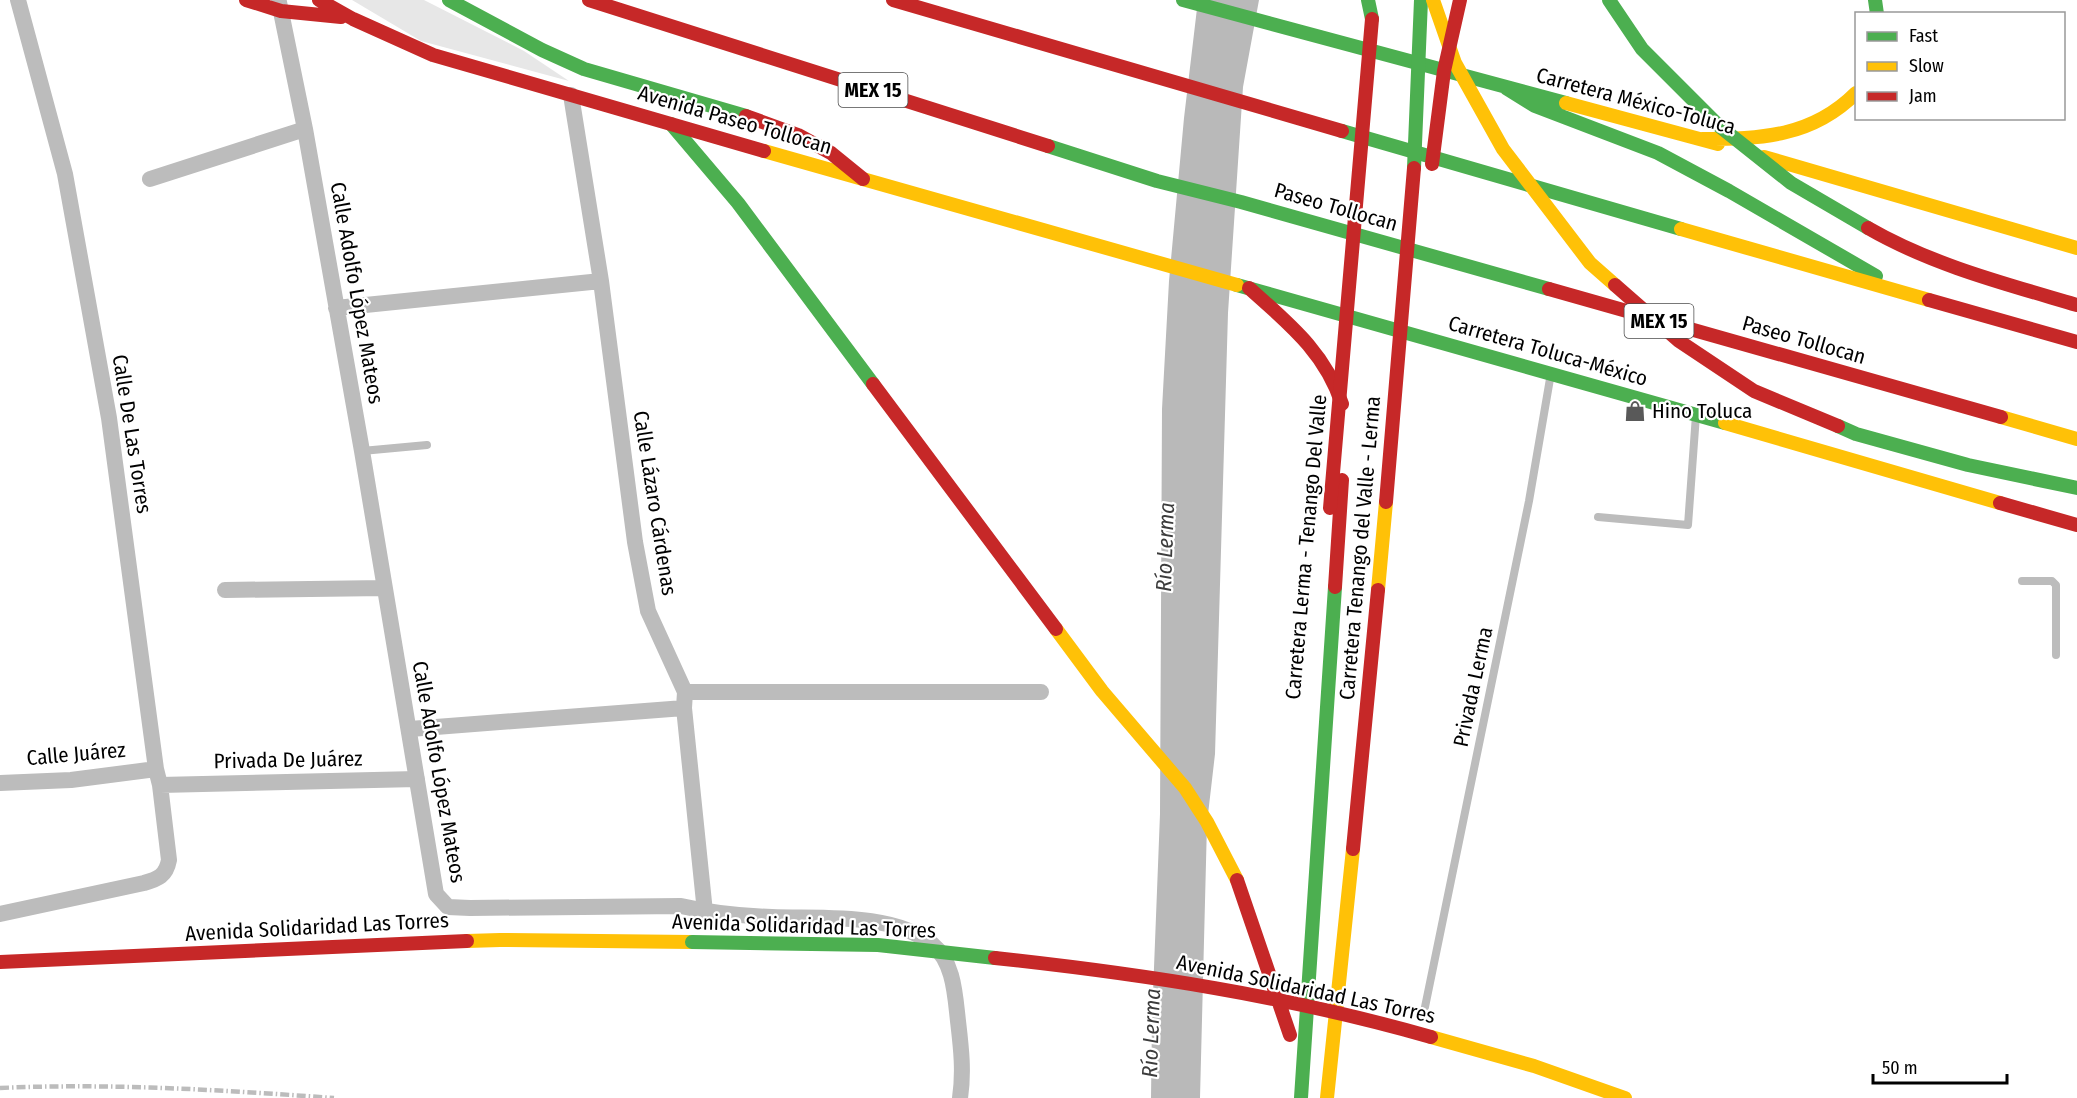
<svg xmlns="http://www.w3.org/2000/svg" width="2077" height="1098" font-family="'Fira Sans Condensed',sans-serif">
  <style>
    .green { fill: #e7e7e7 }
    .water { fill: #b9b9b9 }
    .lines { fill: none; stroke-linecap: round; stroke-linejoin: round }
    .lane { stroke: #bcbcbc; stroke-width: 8 }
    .street { stroke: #bcbcbc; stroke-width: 16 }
    .fast { stroke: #4caf50; stroke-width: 14 }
    .slow { stroke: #ffc107; stroke-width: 14 }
    .jam { stroke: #c62828; stroke-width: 14 }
    .rail { stroke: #bcbcbc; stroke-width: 4.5; stroke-dasharray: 9 3 1.5 3; stroke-linecap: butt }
    .fast-bridge { stroke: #4caf50; stroke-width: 14 }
    .slow-bridge { stroke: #ffc107; stroke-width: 14 }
    .jam-bridge { stroke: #c62828; stroke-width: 14 }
    .labels { text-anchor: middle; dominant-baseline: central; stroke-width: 4.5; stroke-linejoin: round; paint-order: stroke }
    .shield { fill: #fff; stroke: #4c4c4c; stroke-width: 1.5 }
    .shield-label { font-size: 20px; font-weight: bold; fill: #000 }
    .street-label { font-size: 21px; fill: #000; stroke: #fff }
    .poi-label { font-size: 21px; fill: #000; stroke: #fff; text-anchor: start }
    .water-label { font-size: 22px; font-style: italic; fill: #3c3c3c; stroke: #fff }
  </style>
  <rect width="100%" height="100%" fill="#fff"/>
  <path class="green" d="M352,0H424L524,51L569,81L421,41Z"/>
  <path class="water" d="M1198,0H1259L1243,87L1228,313L1215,754L1207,823L1200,1098H1151L1152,1019L1160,814L1162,409L1169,281L1184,118Z"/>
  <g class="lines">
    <path class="lane" d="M362,451L427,445
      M1598,517L1688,525L1696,415
      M2022,581H2052L2056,585V655
      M1425,1007L1529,501L1551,373"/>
    <path class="street" d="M279,2L305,129L362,451L436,894L448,907L470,908L681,906C711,913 741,916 772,917C820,919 892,912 932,944C954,962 955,995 958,1021C961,1047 964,1071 960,1098
      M571,95L601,281L635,542L648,611L685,692L684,708L705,912
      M150,179L305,129
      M336,308L601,281
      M225,590L385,588
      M685,692H1041
      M410,729L684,708
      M0,783L71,780L156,769
      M160,785L417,779
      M0,914L144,883C158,879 166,876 169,860L160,785L156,769L109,418L65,174L18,0"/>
    <path class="fast" d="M449,0L542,50L584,69L746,116
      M1183,0L1566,103
      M1368,0L1372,19
      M1875,0L1877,14
      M1506,88L1535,106L1658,153L1729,191L1876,276
      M671,124L738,203L873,384
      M1342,131L1681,229
      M1048,146L1157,181L1241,202L1549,289
      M1237,285L1725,423
      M1301,1098L1335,587"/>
    <path class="slow" d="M1566,103L1718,144
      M1702,139C1761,139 1812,137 1856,93
      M764,151L1237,285
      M1764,157L2077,248
      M1681,229L1929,300
      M2001,417L2077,439
      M1725,423L2000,503
      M1378,590L1386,502
      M1056,629L1102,691L1185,788L1207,822L1237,880
      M467,941L500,940L692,942
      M1327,1098L1353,849"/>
    <path class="jam" d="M246,0L281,11L341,17
      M319,0L353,19L433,55L764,151
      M589,0L1048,146
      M893,0L1342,131
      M746,116L798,135L831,153L863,179
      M1249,288C1288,323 1325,352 1342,404
      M1549,289L2001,417
      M1929,300L2077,342
      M873,384L1056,629
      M2000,503L2077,525
      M1335,587L1342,480
      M1353,849L1378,590
      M0,962L467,941"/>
    <path class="rail" d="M0,1088C112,1083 222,1090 334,1098"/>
    <path class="fast-bridge" d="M1609,0L1642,49L1718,125L1791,183L1868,228
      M1414,168L1421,0
      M1838,426L1856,434L1968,465L2077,488
      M692,942L878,945L995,958"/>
    <path class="slow-bridge" d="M1433,0L1455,63L1503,149L1590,263L1615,285
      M1431,1037L1534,1066L1625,1098"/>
    <path class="jam-bridge" d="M1432,164L1444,71L1460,0
      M1868,228C1932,265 2006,284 2077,305
      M1615,285L1679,341L1754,391L1838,426
      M1386,502L1414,168
      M1330,508L1372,19
      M1237,880L1290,1035
      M995,958C1143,974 1288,996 1431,1037"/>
  </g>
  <defs>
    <symbol id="shop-bare" viewBox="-9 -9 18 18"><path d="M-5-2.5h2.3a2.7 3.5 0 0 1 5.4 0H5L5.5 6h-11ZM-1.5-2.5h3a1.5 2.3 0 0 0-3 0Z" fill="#595959" stroke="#fff" stroke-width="2.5" paint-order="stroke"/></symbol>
  </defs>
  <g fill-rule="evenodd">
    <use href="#shop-bare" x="1620" y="396" width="30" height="30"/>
  </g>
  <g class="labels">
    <g class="shield">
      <rect x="838.5" y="73" width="69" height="34" rx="4.5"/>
      <rect x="1624.5" y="304" width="69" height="34" rx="4.5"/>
    </g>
    <g class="shield-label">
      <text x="873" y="90">MEX 15</text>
      <text x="1659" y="321">MEX 15</text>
    </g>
    <g class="street-label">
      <text transform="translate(1636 101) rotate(15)">Carretera México-Toluca</text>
      <text transform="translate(735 120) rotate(16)">Avenida Paseo Tollocan</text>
      <text transform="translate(1336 207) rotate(16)">Paseo Tollocan</text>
      <text transform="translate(357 293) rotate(80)">Calle Adolfo López Mateos</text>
      <text transform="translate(1804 340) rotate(16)">Paseo Tollocan</text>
      <text transform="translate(1548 351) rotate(16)">Carretera Toluca-México</text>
      <text transform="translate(132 434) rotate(81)">Calle De Las Torres</text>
      <text transform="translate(655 503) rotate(81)">Calle Lázaro Cárdenas</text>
      <text transform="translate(1306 547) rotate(-85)">Carretera Lerma - Tenango Del Valle</text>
      <text transform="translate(1360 548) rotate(-85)">Carretera Tenango del Valle - Lerma</text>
      <text transform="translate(1473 687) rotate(-78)">Privada Lerma</text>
      <text transform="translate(76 754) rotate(-5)">Calle Juárez</text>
      <text transform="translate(288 760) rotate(-1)">Privada De Juárez</text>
      <text transform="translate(439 772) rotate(80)">Calle Adolfo López Mateos</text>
      <text transform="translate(804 926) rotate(2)">Avenida Solidaridad Las Torres</text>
      <text transform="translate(317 927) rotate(-3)">Avenida Solidaridad Las Torres</text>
      <text transform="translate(1306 989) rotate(12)">Avenida Solidaridad Las Torres</text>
    </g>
    <g class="poi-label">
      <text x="1652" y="411">Hino Toluca</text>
    </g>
    <g class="water-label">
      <text transform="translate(1165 547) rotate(-88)">Río Lerma</text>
      <text transform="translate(1151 1033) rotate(-88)">Río Lerma</text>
    </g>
  </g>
  <rect x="1855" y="12" width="210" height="108" fill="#ffffff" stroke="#999999" stroke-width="1.5"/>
  <rect x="1867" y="32" width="30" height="9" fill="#4caf50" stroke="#999999" stroke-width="1.5"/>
  <text x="1909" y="42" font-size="18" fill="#000000">Fast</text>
  <rect x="1867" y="62" width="30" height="9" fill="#ffc107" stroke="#999999" stroke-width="1.5"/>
  <text x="1909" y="72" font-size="18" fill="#000000">Slow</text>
  <rect x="1867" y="92" width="30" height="9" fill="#c62828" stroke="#999999" stroke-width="1.5"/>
  <text x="1909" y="102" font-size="18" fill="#000000">Jam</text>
  <path d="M1873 1074v9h134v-9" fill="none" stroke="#000000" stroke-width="3"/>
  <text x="1882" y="1074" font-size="18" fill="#000000" stroke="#ffffff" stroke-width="4.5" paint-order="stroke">50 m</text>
</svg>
